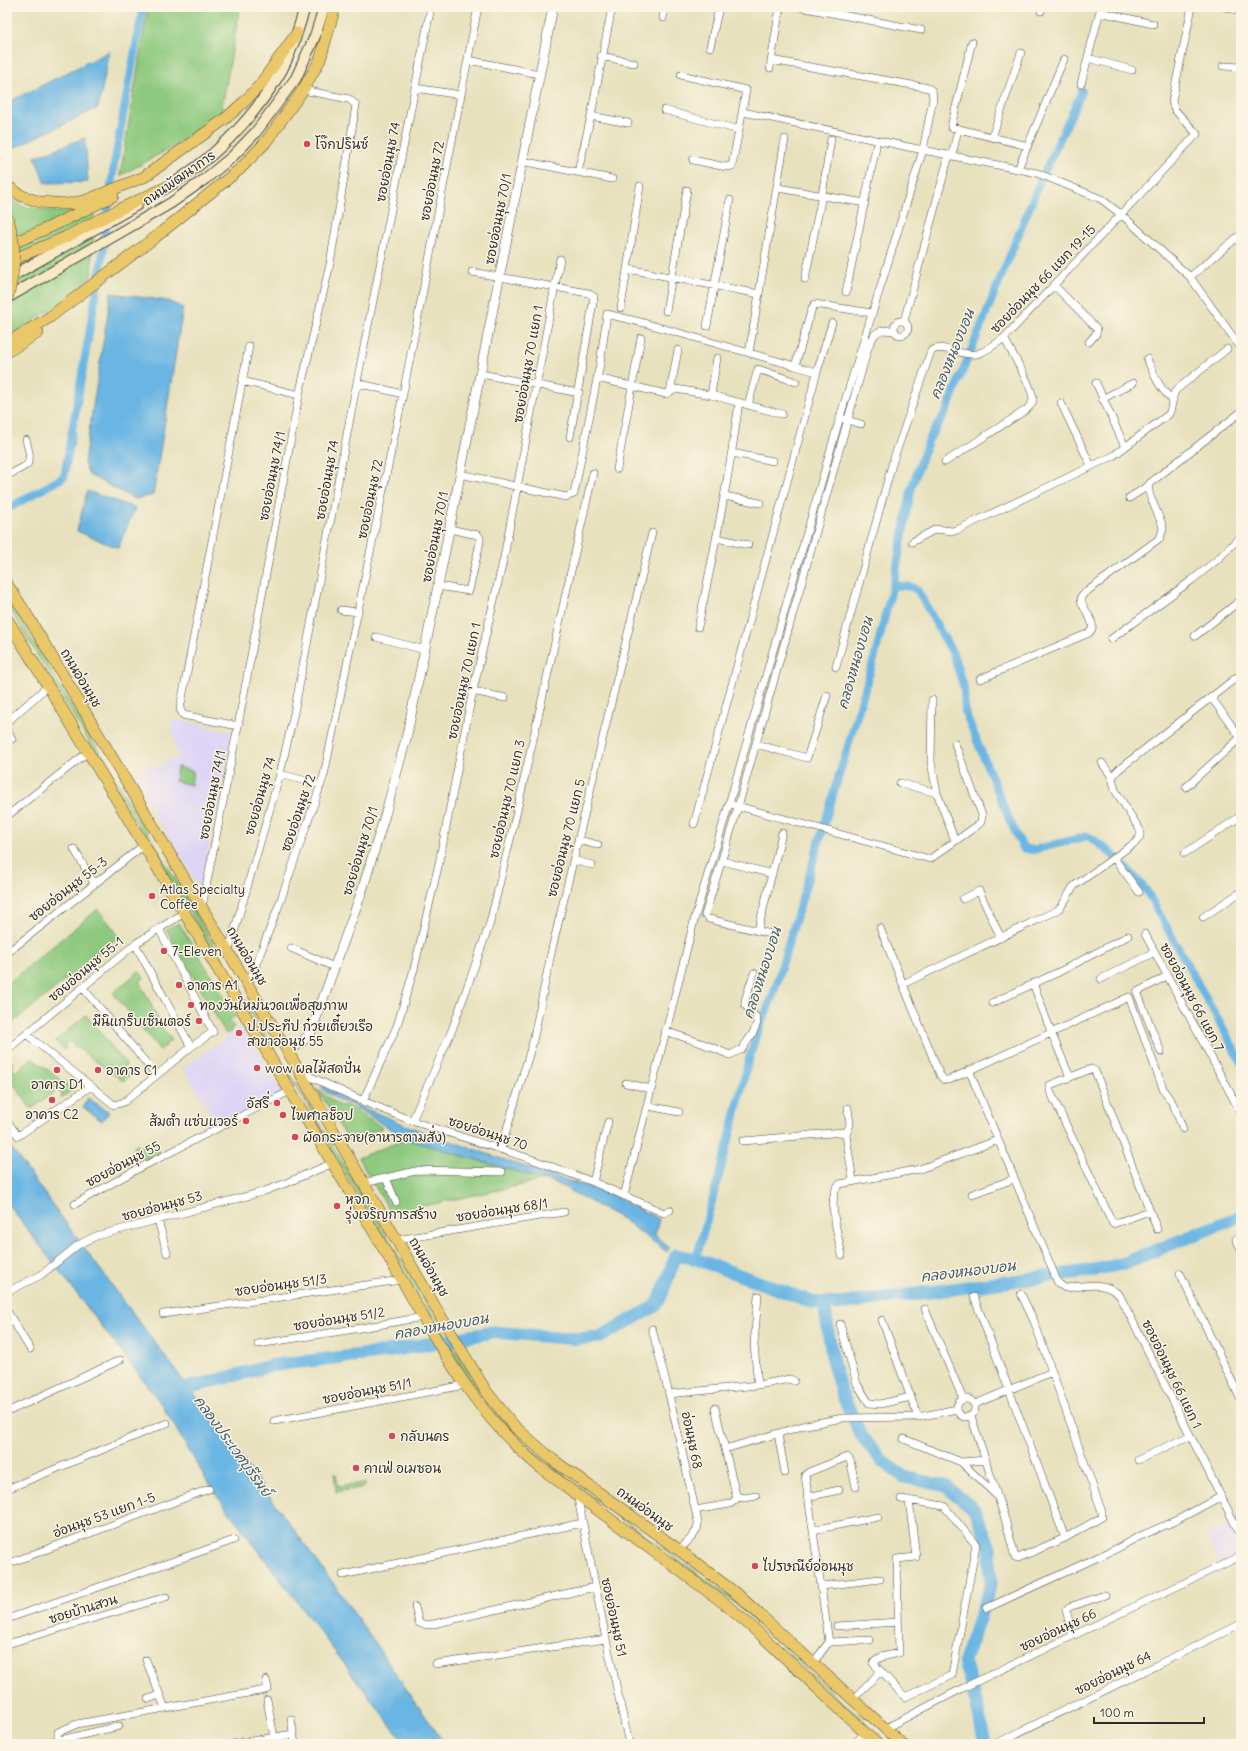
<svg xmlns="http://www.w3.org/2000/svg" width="1248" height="1751" font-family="Delius,'Playpen Sans Thai',sans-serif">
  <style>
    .built { fill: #ddd5f6 }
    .green { fill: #8dc97e; stroke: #5c7a54 }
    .water { fill: #69b5e3; stroke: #4a7087 }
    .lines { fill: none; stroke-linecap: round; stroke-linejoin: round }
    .canal { stroke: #69b5e3; stroke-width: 8 }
    .river { stroke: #69b5e3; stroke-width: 13 }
    .minor-casing { stroke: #474641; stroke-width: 8 }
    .tertiary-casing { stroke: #474641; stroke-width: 10 }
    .secondary-casing { stroke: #474641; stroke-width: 12 }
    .primary-casing { stroke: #474641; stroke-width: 12 }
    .minor { stroke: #fff; stroke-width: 7 }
    .tertiary { stroke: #fff; stroke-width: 9 }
    .secondary { stroke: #f7e9c3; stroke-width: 10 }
    .primary { stroke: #eac769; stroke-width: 11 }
    .primary-bridge-casing { stroke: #474641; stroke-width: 12; stroke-linecap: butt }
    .primary-bridge { stroke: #eac769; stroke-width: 11 }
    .poi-dot { fill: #d1495b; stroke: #fcf5e5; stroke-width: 1.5 }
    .labels { text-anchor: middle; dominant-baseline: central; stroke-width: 3; stroke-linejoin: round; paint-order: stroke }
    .poi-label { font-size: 13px; fill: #2b2b2b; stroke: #fcf5e5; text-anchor: start }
    .street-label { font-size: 13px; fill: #2b2b2b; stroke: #fcf5e5 }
    .water-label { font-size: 14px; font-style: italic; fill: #415b6b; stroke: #fcf5e5 }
  </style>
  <rect width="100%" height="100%" fill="#fcf5e5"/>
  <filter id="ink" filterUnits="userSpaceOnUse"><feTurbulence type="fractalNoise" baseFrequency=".025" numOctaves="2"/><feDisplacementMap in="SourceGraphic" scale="8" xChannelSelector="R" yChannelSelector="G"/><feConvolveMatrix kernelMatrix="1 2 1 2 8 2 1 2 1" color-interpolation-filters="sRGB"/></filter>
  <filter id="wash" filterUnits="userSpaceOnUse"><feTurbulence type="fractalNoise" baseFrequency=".012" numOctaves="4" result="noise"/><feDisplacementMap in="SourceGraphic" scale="16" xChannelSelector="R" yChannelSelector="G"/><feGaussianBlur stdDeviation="0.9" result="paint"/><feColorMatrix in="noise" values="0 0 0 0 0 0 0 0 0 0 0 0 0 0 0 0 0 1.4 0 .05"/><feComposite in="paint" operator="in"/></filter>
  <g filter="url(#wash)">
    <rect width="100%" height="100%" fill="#e7e1be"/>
    <path class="built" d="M181,721L232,732L200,889L132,776L148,763L152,769L177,757L171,722Z
      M243,1025L282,1092L218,1125L183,1068Z
      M1232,1524L1241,1541V1553L1219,1564L1207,1534Z"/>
    <path class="green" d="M148,7H240L221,113L174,146L120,176Z
      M7,197L24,207L61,212L95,208L91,277C66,300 37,320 7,337Z
      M7,596L238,985L243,996L274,1049L272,1051L7,604Z
      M177,767L193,771L191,785L175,781Z
      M98,909L119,936L10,1025H7V984Z
      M179,923L236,1016L229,1020L234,1027L231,1029V1031L226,1034L166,929Z
      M139,971L144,978L139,981L166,1034H168L171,1040L160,1050L113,993Z
      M86,1015L127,1065L120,1069L129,1076L123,1081L68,1041L65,1045L66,1046L65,1050L55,1041Z
      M32,1058L73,1089L61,1098L62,1095L58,1090L31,1109L7,1074V1065L12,1062L14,1064L12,1065L14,1067L12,1068L16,1072Z
      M288,1074H290L476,1384L540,1456L575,1483L730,1597L763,1625L828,1691L855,1712L890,1744H885L736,1604L577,1487L531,1450L505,1424L472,1383L463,1370L325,1139L315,1117Z
      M318,1090L340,1106L347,1105L383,1128L348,1140Z
      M406,1139L545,1180L391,1213L358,1158Z
      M153,1140L163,1157L147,1165L133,1146L137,1144L139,1148Z
      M334,1474H336L338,1486L365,1483V1487L336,1492Z"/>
    <path class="water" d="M110,51L98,108L7,151V103Z
      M85,138L88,182L45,183L35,157Z
      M111,293L168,301L183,308L153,495L135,499L89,475L84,463Z
      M87,491L135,508L118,548L77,531Z
      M323,1086L357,1105L405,1125L513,1163L607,1193L659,1219L655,1235L669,1248L667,1252L622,1219L556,1183L406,1139L349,1103L342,1102L321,1089Z
      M88,1098L109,1112L102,1121L83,1107Z
      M7,1142C103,1276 204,1406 301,1539C351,1606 396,1676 445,1744H405L211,1488L162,1405L7,1203Z"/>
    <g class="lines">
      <path class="canal" d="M7,509L64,477L101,265L114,164L143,7
        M893,585L912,587L918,591L953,654L964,688L965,712L1009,819L1023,848L1033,850L1088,836C1111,851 1129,869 1146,890L1241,1061
        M696,1259L730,1136L747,1066L756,1036L773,995L874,659L894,581L912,486L929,439L946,412L1039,184L1082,91"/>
      <path class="river" d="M824,1303L833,1363L842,1394L861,1435L883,1462L904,1477L946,1486L975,1510L990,1547L991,1585L964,1661L976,1702L985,1744
        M176,1391L274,1365L379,1353L493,1332L577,1339L600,1337L654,1307L660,1299L676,1255L696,1259L812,1302L839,1304L1088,1271L1122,1264L1241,1216"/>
    </g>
  </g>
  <g filter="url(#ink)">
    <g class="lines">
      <defs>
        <path id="minor" d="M612,7L591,116L628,123
          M800,7L921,30
          M1225,7L1241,11
          M1041,11L1042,7
          M1100,12L1153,24
          M663,18L665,7
          M972,42L951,127L1028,146
          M710,47L719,7
          M601,56L634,63
          M1088,58L1132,70
          M468,60L539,74
          M1223,66L1241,67
          M770,68L780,7
          M1081,84L1101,7
          M415,88L461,95
          M664,110L739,130L746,90L681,75
          M743,112L923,150L933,99L932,91L929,88L771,60
          M992,137L1021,53
          M952,156L958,129
          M693,160L726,167L732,166L739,130
          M522,161L612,179
          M1020,164L1064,59
          M578,172L591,116
          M778,188L865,203
          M628,269L759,294
          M472,272L588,293L594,297L570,437
          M1190,277L1241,234
          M805,279L822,195L831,139
          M1054,285L1097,329L1096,334L1089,342
          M846,292L876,147
          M621,308L640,186
          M666,311L687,190
          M894 328a7 7 0 1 1 14 0a7 7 0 1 1-14 0Z
          M904,321L949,155
          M707,326L730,200
          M749,353L785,139
          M1147,359C1154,374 1159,389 1173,400
          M795,366L817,372L832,323
          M481,374L579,393
          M597,378L666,394L676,389L711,395L782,414
          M242,381L299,395
          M357,383L403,394
          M1096,383L1125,447
          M670,392L678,350
          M711,395L717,358
          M1102,399L1133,383
          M1061,403L1091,466
          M748,405L758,369L796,382
          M844,419L861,424
          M732,453L773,461
          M945,462L1026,410C1029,407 1032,405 1033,400C1034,389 1010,350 1004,338
          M617,469L641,338
          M460,474L566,497L574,494L600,364L607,314L644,323L795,366L812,308L815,304L872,313
          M7,476L27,465C32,457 28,449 26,440
          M725,496L760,503
          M1129,498L1148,486
          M717,538L748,545
          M912,542L936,529L952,531L957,530L1113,456L1169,414C1173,406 1171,397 1176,390L1227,349
          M438,586L469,591L480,542V538L478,535L449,529
          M341,610L358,612
          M698,627C714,553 729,478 739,402
          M1195,636L1241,600
          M376,637L425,650
          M1111,639L1192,580L1217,560L1241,536
          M836,667L893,461L931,351C942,343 963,357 977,354C987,351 996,344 1004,338L1197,134L1175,110L1172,101L1192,7
          M980,679L1089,633L1092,629C1095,617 1077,605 1082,595L1160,538L1163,529L1162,524L1150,496L1148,486L1150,483L1241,412
          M473,691L505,698
          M1211,697L1240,737
          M932,700L931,762L937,793
          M7,722L48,686
          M238,726L183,715L180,709L249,346
          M7,730L12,739
          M756,744L807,758L827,695
          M280,774L321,785
          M1112,777L1118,770L1241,674
          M900,783L937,793L955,841
          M1186,787L1241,737
          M734,805L930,859L978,825L981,822L982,815L955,744
          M7,816L88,752
          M694,824L817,372
          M578,840L598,845
          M74,849L94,883
          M1185,853L1241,816
          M1114,858L1139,892
          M573,860L592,865
          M722,861L772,874
          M963,899L979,891L1001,938
          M202,907L238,726L299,395L330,264L356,105L349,99L303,90
          M705,915L738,807L869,345L875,334L883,330L895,331
          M1203,917L1241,892
          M709,919L771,934
          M880,928L940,1075L944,1080H949L1129,997L1164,1091L1173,1104L1183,1129
          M758,930L782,833
          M1145,934L1241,1113
          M135,944L191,1047
          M291,948L334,967
          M7,953L144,845
          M228,953L280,774L294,713L355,392L431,7
          M1101,979L1155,952
          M1033,983L1051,1032L1070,1077
          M903,984L1056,911C1065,905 1067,895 1074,886L1136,842L1140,837V830L1115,790L1112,777L1102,763
          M248,985L279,905L324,775L403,394L478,7
          M83,988L153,1071L155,1076
          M992,1003L1061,971L1128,936
          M665,1031L704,1044L730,1055L742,1049L753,1033L757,1023L756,1017L745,1005V1000L754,973
          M26,1034L91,1086
          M7,1050L135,944L184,913
          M1161,1052L1137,992L1167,976
          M969,1070L1058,1283L1065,1288C1084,1286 1106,1280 1120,1296L1241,1536
          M300,1072L363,1101L412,1121L534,1160L593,1182L664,1213L670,1210
          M626,1083L651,1089
          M363,1101L397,1026L414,969L439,863L472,695L504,557L560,259
          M648,1106L679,1112
          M7,1121L18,1136L91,1086L114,1105L124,1102L191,1047L213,1032L159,929
          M412,1121L452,1030L490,923L516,815L593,473
          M846,1135L850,1124L848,1108
          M743,1141L843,1132L846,1135L853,1181
          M501,1149L533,1041L552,949L652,533
          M386,1178L396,1202
          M593,1182L608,1122
          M364,1183L420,1170L502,1172
          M972,1194L1014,1179
          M624,1196L695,917L729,804L840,417L923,150L1037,173L1101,199L1122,215L1190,277L1241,348
          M75,1204L134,1171L290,1091
          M1149,1211L1113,1224L1050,1091V1085L1091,1069L1095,1071L1157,1229
          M158,1220L167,1253
          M1236,1239L1241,1249
          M397,1240L564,1212
          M842,1255C839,1239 825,1194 840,1184L920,1169L998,1140
          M1180,1273L1241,1400
          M7,1292L41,1275L78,1245L96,1236L262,1192L286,1183L333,1163
          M974,1297L1065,1538
          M925,1309L963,1399
          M7,1311L30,1349
          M163,1314L401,1280
          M882,1320L918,1417
          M840,1324L857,1384L869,1403L880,1404L911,1397
          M652,1329L669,1394L698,1522C699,1534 686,1542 679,1550
          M258,1344L361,1328L423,1317
          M758,1385L754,1345L758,1296
          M669,1394L758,1385L790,1379L794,1381
          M957 1408a9 9 0 1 1 18 0a9 9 0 1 1-18 0Z
          M975,1404L1052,1372
          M715,1408L736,1495L739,1497L745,1498L756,1496
          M7,1412L120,1360
          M971,1416L1005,1519L1015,1557L1018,1558L1065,1538L1102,1517V1512L1034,1321L1021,1294
          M274,1421L465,1385
          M778,1434L785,1473
          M904,1439L961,1462L986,1460
          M725,1449L806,1425L843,1418L918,1417L957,1409
          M1138,1460L1189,1436
          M961,1462L996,1495
          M7,1489L167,1423
          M577,1494L606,1639L629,1744
          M807,1497L839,1490
          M901,1499L944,1506L976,1545L952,1675L905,1697L873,1663L881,1657L899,1653L897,1559L916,1557L909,1500
          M695,1510L730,1504L739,1497
          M813,1530L878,1517
          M7,1564L209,1489
          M343,1575L582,1523
          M822,1586L880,1579
          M415,1607L419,1623L429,1625L595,1587
          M987,1608L1118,1548L1136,1538L1177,1520L1220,1497
          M7,1619L234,1540
          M837,1626L898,1622
          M1073,1636L1066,1610L1069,1607L1105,1595
          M829,1642L870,1640
          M7,1644L166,1597
          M146,1660L165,1708
          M813,1663L829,1642L805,1475L809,1472L847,1457L850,1460L856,1487
          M436,1664L606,1639
          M148,1699L160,1695
          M853,1699L881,1671
          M267,1700L274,1737
          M291,1719L295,1744
          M886,1728L965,1687L1241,1556
          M65,1739L119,1726
          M58,1740V1732L77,1724L265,1690L268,1688L266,1680
          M38,1744L65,1739L66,1744
          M233,1744L293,1734
          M854,1744L865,1733
          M995,1744L1241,1624"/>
        <path id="tertiary" d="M288,1052L304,1040L311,1032L362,891L385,815L406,739L438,586L553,7"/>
        <path id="secondary" d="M163,190C212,160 249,124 279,75C291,55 298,30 305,7
          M7,279L137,205
          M7,298L171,203L205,179L232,157L256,132L296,78L315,36L324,7"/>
        <path id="primary" d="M7,186L22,196L40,202L69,204L84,201L144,177L225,119L244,102L259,86L297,33
          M7,246L50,227L113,196
          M7,262L66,237L122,208L169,186
          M7,343L50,317L153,239L240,169L265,143L303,90L320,60L335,7
          M7,352L38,333
          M7,584L27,615L288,1052L437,1310L486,1391L501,1410L515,1427L553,1460L679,1550L738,1595L902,1744
          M7,619C120,802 229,988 339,1174C362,1211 384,1249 406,1287C443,1353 481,1420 541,1468L725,1604L760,1634L877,1744"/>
      </defs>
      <use href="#minor" class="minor-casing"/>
      <use href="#tertiary" class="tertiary-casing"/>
      <use href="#secondary" class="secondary-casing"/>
      <use href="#primary" class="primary-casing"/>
      <use href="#minor" class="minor"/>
      <use href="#tertiary" class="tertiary"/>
      <use href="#secondary" class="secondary"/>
      <use href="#primary" class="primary"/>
      <defs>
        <path id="primary-bridge" d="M7,217C17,243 15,273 7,299"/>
      </defs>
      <use href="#primary-bridge" class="primary-bridge-casing"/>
      <use href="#primary-bridge" class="primary-bridge"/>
    </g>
  </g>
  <g class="poi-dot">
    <circle cx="307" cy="144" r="4"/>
    <circle cx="152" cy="896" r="4"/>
    <circle cx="164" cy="951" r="4"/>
    <circle cx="179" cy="985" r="4"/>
    <circle cx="191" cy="1005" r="4"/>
    <circle cx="199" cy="1021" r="4"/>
    <circle cx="239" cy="1033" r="4"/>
    <circle cx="257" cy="1068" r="4"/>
    <circle cx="57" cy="1070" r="4"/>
    <circle cx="98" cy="1070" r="4"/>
    <circle cx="52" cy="1100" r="4"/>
    <circle cx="277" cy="1103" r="4"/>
    <circle cx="283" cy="1115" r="4"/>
    <circle cx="246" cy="1121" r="4"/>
    <circle cx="295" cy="1137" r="4"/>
    <circle cx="337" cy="1206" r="4"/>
    <circle cx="392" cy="1436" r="4"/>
    <circle cx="356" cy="1468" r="4"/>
    <circle cx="755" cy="1566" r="4"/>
  </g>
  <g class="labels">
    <g class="poi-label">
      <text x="315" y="144">โจ๊กปรินซ์</text>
      <text x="160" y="889">Atlas Specialty<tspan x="160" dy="15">Coffee</tspan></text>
      <text x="172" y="951">7-Eleven</text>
      <text x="187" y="985">อาคาร A1</text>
      <text x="199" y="1005">ทองวันใหม่นวดเพื่อสุขภาพ</text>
      <text x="191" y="1021" text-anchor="end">มีนิแกร็บเซ็นเตอร์</text>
      <text x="247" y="1026">ป.ประทีป ก๋วยเตี๋ยวเรือ<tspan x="247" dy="15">สาขาอ่อนุช 55</tspan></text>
      <text x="265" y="1068">wow ผลไม้สดปั่น</text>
      <text x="106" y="1070">อาคาร C1</text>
      <text x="57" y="1084" text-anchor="middle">อาคาร D1</text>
      <text x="269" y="1103" text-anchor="end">อัสรี่</text>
      <text x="52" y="1114" text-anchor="middle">อาคาร C2</text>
      <text x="291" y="1115">ไพศาลช็อป</text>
      <text x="238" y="1121" text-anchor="end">ส้มตำ แซ่บเเวอร์</text>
      <text x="303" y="1137">ผัดกระจาย(อาหารตามสั่ง)</text>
      <text x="345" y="1199">หจก.<tspan x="345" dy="15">รุ่งเจริญการสร้าง</tspan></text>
      <text x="400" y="1436">กลับนคร</text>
      <text x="364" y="1468">คาเฟ่ อเมซอน</text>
      <text x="763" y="1566">ไปรษณีย์อ่อนนุช</text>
    </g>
    <g class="street-label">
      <text transform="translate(388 162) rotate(-79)">ซอยอ่อนนุช 74</text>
      <text transform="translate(179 178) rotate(-35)">ถนนพัฒนาการ</text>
      <text transform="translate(432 181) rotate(-79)">ซอยอ่อนนุช 72</text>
      <text transform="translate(498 219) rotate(-79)">ซอยอ่อนนุช 70/1</text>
      <text transform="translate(1043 279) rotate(-46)">ซอยอ่อนนุช 66 แยก 19-15</text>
      <text transform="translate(528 364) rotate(-80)">ซอยอ่อนนุช 70 แยก 1</text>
      <text transform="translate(272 476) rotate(-79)">ซอยอ่อนนุช 74/1</text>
      <text transform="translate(327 480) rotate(-80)">ซอยอ่อนนุช 74</text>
      <text transform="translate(370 499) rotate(-78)">ซอยอ่อนนุช 72</text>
      <text transform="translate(435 537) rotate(-79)">ซอยอ่อนนุช 70/1</text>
      <text transform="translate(81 678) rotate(59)">ถนนอ่อนนุช</text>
      <text transform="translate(464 681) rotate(-78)">ซอยอ่อนนุช 70 แยก 1</text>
      <text transform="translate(212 795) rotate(-79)">ซอยอ่อนนุช 74/1</text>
      <text transform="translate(260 796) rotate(-74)">ซอยอ่อนนุช 74</text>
      <text transform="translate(507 799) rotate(-77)">ซอยอ่อนนุช 70 แยก 3</text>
      <text transform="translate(298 813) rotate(-71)">ซอยอ่อนนุช 72</text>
      <text transform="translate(566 838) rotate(-76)">ซอยอ่อนนุช 70 แยก 5</text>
      <text transform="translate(360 851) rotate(-73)">ซอยอ่อนนุช 70/1</text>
      <text transform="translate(68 889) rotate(-38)">ซอยอ่อนนุช 55-3</text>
      <text transform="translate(247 956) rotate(59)">ถนนอ่อนนุช</text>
      <text transform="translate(86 969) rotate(-40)">ซอยอ่อนนุช 55-1</text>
      <text transform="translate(1192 997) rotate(62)">ซอยอ่อนนุช 66 แยก 7</text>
      <text transform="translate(488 1133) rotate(18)">ซอยอ่อนนุช 70</text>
      <text transform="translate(123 1164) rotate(-28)">ซอยอ่อนนุช 55</text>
      <text transform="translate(162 1206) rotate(-15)">ซอยอ่อนนุช 53</text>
      <text transform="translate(502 1210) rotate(-9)">ซอยอ่อนนุช 68/1</text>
      <text transform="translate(429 1267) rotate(60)">ถนนอ่อนนุช</text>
      <text transform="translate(281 1285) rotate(-8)">ซอยอ่อนนุช 51/3</text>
      <text transform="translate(339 1319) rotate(-9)">ซอยอ่อนนุช 51/2</text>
      <text transform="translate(1172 1374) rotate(64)">ซอยอ่อนนุช 66 แยก 1</text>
      <text transform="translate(367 1391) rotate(-11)">ซอยอ่อนนุช 51/1</text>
      <text transform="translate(692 1440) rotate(78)">อ่อนนุช 68</text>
      <text transform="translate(645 1509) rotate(36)">ถนนอ่อนนุช</text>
      <text transform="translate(104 1515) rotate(-20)">อ่อนนุช 53 แยก 1-5</text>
      <text transform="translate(83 1609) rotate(-17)">ซอยบ้านสวน</text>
      <text transform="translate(614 1617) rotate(78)">ซอยอ่อนนุช 51</text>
      <text transform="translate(1058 1630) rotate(-25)">ซอยอ่อนนุช 66</text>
      <text transform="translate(1113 1673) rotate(-26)">ซอยอ่อนนุช 64</text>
    </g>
    <g class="water-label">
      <text transform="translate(952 354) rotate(-68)">คลองหนองบอน</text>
      <text transform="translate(855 663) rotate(-74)">คลองหนองบอน</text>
      <text transform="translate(762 973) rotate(-72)">คลองหนองบอน</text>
      <text transform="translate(968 1271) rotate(-7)">คลองหนองบอน</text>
      <text transform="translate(441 1326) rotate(-10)">คลองหนองบอน</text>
      <text transform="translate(233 1446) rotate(54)">คลองประเวศบุรีรมย์</text>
    </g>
  </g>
  <rect width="1248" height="1751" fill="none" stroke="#fcf5e5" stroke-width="24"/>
  <path d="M1094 1717v6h110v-6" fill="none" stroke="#2b2b2b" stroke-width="2"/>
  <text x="1100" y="1717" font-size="12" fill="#2b2b2b" stroke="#fcf5e5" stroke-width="3" paint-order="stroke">100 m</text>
</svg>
